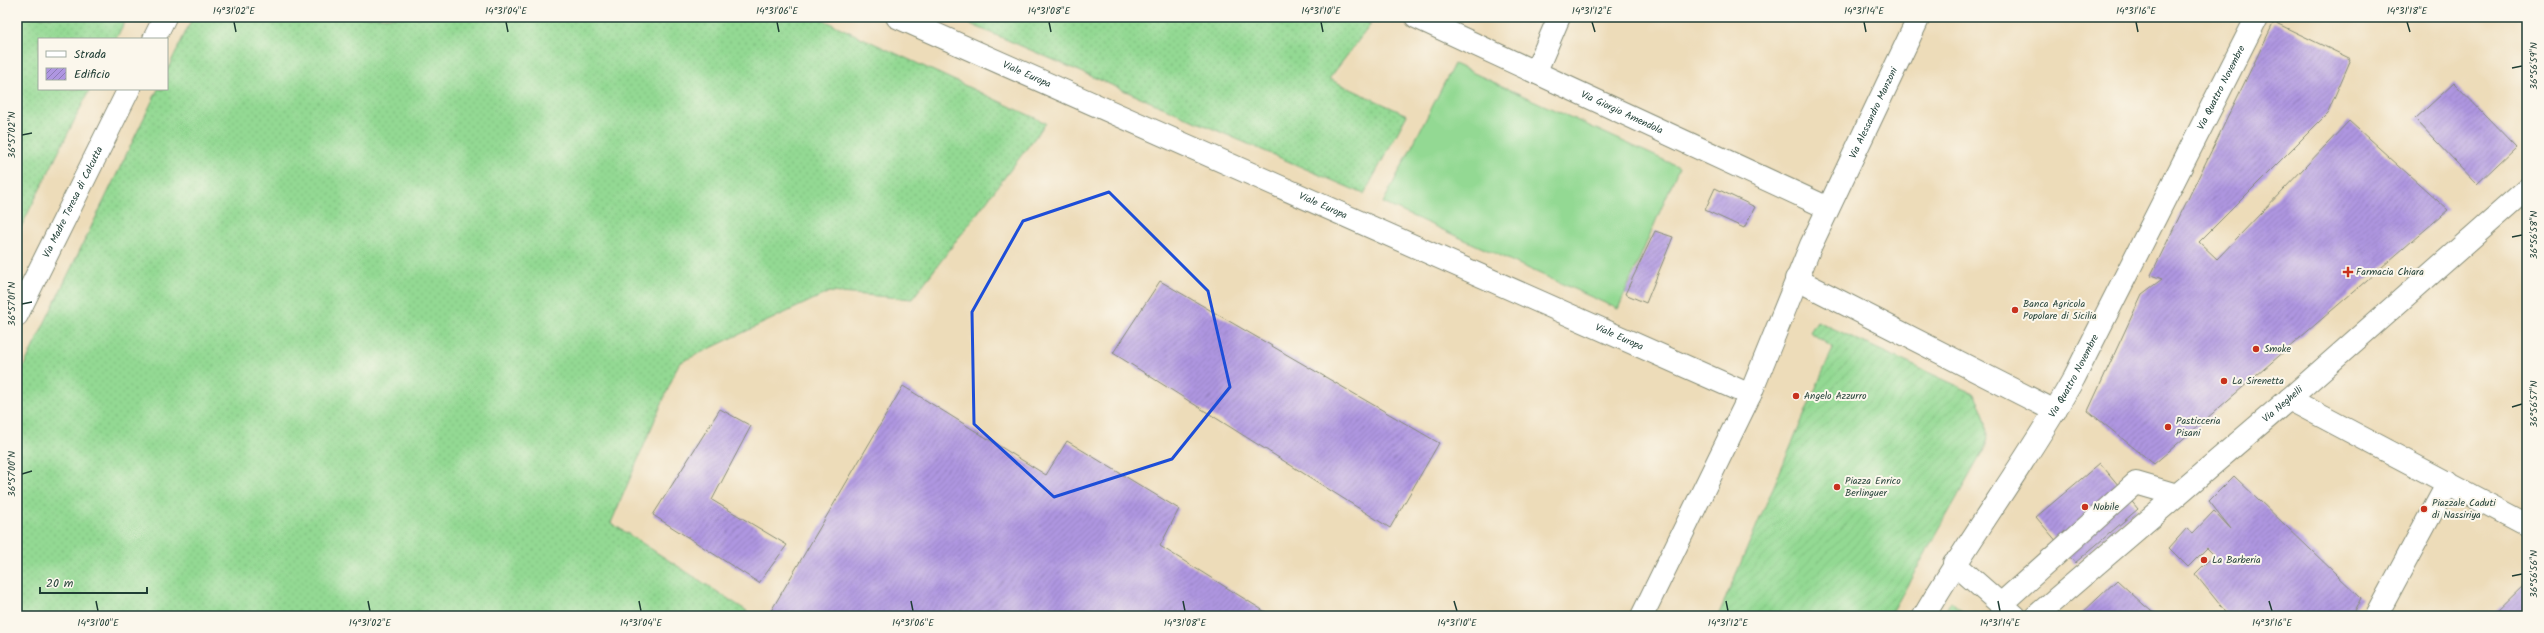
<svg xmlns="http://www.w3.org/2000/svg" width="2544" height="633" font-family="Kalam,sans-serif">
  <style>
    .grass { fill: url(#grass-dots); stroke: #598b64 }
    .garden { fill: url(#garden-furrows); stroke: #598b64 }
    .pitch { fill: #93d993; stroke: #598b64 }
    .building { fill: url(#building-hatch) }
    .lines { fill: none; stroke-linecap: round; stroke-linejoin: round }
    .minor-casing { stroke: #868c76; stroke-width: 24 }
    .minor { stroke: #fff; stroke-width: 22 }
    .marked { fill: none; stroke: #1d4ed8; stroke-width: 3; stroke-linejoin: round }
    .ticks { fill: none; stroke: #1f3d34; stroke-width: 1.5 }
    .poi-dot { fill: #c8321e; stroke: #fbf7ec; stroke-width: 1.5 }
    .labels { text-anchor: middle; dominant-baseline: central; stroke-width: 4; stroke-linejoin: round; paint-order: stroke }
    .street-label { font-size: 10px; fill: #1f3d34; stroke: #fbf7ec }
    .poi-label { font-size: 10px; fill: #1f3d34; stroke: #fbf7ec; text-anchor: start }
    .neatline { fill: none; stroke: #1f3d34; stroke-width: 1.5 }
    .ticks-label { font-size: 10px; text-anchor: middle; fill: #1f3d34 }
  </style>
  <defs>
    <pattern id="grass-dots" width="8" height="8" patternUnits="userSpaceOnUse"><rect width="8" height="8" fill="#93d993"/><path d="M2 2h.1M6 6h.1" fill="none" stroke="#7ebb7f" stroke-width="1.8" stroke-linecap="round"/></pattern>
    <pattern id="garden-furrows" width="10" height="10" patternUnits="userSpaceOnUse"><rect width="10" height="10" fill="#93d993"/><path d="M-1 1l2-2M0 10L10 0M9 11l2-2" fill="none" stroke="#7ebb7f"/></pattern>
    <pattern id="building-hatch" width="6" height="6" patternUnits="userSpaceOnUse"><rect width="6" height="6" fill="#af96e1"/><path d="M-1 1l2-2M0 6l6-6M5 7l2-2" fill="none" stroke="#8e7cb7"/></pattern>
  </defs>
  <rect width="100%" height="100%" fill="#fbf7ec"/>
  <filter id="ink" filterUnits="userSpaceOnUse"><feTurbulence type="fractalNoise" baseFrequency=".025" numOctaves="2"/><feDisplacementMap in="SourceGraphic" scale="8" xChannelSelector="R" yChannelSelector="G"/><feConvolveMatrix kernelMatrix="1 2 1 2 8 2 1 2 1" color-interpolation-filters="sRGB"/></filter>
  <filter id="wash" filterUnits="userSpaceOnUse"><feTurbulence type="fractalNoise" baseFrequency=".012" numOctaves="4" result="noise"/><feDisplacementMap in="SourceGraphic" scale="16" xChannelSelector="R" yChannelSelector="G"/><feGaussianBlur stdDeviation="0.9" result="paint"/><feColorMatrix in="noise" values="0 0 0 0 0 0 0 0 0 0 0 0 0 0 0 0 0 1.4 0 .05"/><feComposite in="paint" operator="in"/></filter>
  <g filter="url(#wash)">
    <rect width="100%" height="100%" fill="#eddcb9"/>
    <path class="grass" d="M17,17H127L116,39H39V89H90L17,235Z
      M193,17H817L1046,123L912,299L829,292L679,363L611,523L747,611L744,616H17V380L158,89H167V70Z
      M954,17H1357L1371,24L1329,79L1407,115L1364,194Z"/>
    <path class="garden" d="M1817,321L1973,393C1984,410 1989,425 1986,446L1890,616H1718L1833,348L1810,332Z
      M1951,601L1967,616H1943Z"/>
    <path class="pitch" d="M1454,64L1679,167L1618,309L1383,203Z"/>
    <g id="blocks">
      <path class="building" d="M2274,22L2351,59L2327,114L2199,242L2217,259L2349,121L2448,210L2154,464L2088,411L2142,294L2162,279L2151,275Z
        M2454,83L2516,147L2477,184L2415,119Z
        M1715,188L1755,207L1744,228L1705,210Z
        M1655,231L1673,237L1646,303L1625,294Z
        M1160,281L1439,443L1390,528L1113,353Z
        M903,386L1046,475L1067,441L1179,509L1160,546L1272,616H768Z
        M720,409L751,426L712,500L787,545L759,583L653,515Z
        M2100,463L2138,509L2075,563L2036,517Z
        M2234,476L2361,598L2352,616H2229L2195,574L2214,555L2207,548L2188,567L2169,548L2187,528L2193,533L2214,511L2231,529L2209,501Z
        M2117,580L2144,605L2157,616H2079Z
        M2527,582V616H2492Z"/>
    </g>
  </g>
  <g filter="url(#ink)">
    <use href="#blocks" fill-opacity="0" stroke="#868c76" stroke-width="1"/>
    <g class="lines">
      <defs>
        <g id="minor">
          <path id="s1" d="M897,17L1750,395"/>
          <path id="s2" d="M1416,17L1828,208"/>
          <path d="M154,39L165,17"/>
          <path d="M1536,71L1559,17"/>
          <path d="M1796,279L2055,411"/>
          <path id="s3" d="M17,315L129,89"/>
          <path d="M2289,399L2527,525"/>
          <path d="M1954,563L2014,616"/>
          <path d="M2001,604L2136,483L2177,495"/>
          <path id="s4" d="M1642,616L1750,395L1811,245L1919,17"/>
          <path id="s5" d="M1924,616C1971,535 2028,460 2074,378L2257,17"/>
          <path id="s6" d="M2036,616L2289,399L2527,189"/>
          <path d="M2376,616L2448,482"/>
        </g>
      </defs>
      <use href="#minor" class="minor-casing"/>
      <use href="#minor" class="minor"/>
    </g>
  </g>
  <path class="marked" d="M1109,192L1208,291L1230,387L1172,459L1054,497L974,424L972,312L1023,221Z"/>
  <path class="ticks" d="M234,22L236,32M506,22L508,32M777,22L779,32M1049,22L1051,32M1321,22L1323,32M1592,22L1595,32M1864,22L1866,32M2136,22L2138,32M2407,22L2410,32M2512,68L2522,66M22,135L32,133M2512,237L2522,235M22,304L32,302M2512,407L2522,404M22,474L32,471M2512,576L2522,574M96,601L98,611M368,601L370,611M639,601L641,611M911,601L913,611M1183,601L1185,611M1454,601L1457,611M1726,601L1728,611M1998,601L2000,611M2269,601L2272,611"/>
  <g class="poi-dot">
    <path d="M2346 266h4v4h4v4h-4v4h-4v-4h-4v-4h4z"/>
    <circle cx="2015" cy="310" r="4"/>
    <circle cx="2256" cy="349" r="4"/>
    <circle cx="2224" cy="381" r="4"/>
    <circle cx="1796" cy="396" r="4"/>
    <circle cx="2168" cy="427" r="4"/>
    <circle cx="1837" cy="487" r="4"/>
    <circle cx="2085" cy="507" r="4"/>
    <circle cx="2424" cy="509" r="4"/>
    <circle cx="2204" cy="560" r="4"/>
  </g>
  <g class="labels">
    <g class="street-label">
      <text stroke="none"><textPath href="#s1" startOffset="142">Viale Europa</textPath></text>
      <text stroke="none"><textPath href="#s5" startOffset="607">Via Quattro Novembre</textPath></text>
      <text stroke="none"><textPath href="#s2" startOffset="227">Via Giorgio Amendola</textPath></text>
      <text stroke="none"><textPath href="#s4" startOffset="554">Via Alessandro Manzoni</textPath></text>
      <text stroke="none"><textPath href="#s3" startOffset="126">Via Madre Teresa di Calcutta</textPath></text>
      <text stroke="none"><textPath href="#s1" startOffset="466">Viale Europa</textPath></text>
      <text stroke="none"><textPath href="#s1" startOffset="790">Viale Europa</textPath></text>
      <text stroke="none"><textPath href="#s5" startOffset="283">Via Quattro Novembre</textPath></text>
      <text stroke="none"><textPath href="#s6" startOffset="325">Via Neghelli</textPath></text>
    </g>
    <g class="poi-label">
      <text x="2356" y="272">Farmacia Chiara</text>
      <text x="2023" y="304">Banca Agricola<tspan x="2023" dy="12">Popolare di Sicilia</tspan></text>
      <text x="2264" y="349">Smoke</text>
      <text x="2232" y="381">La Sirenetta</text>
      <text x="1804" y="396">Angelo Azzurro</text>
      <text x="2176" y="421">Pasticceria<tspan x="2176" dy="12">Pisani</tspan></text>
      <text x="1845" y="481">Piazza Enrico<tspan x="1845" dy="12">Berlinguer</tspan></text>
      <text x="2432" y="503">Piazzale Caduti<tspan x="2432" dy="12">di Nassiriya</tspan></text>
      <text x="2093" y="507">Nobile</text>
      <text x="2212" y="560">La Barberia</text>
    </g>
  </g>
  <rect width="2544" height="633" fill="none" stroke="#fbf7ec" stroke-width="44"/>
  <rect x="38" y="38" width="130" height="52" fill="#fbf7ec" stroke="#a3ada2"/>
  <rect x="46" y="51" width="20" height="6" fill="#ffffff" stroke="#a3ada2"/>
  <text x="74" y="58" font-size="12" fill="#1f3d34">Strada</text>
  <rect x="46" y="68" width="20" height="12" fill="url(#building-hatch)" stroke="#a3ada2"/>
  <text x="74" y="78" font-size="12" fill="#1f3d34">Edificio</text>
  <path d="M40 587v6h107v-6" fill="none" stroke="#1f3d34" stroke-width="2"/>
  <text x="46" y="587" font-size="12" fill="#1f3d34" stroke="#fbf7ec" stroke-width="3" paint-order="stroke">20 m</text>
  <rect x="22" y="22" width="2500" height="589" class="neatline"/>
  <g class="ticks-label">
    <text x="234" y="14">14°31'02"E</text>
    <text x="506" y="14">14°31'04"E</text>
    <text x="777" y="14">14°31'06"E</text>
    <text x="1049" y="14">14°31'08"E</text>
    <text x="1321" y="14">14°31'10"E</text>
    <text x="1592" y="14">14°31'12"E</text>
    <text x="1864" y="14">14°31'14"E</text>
    <text x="2136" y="14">14°31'16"E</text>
    <text x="2407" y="14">14°31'18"E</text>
    <text transform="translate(2533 66) rotate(-90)" y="4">36°56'59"N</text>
    <text transform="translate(11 135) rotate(-90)" y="4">36°57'02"N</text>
    <text transform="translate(2533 235) rotate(-90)" y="4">36°56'58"N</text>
    <text transform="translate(11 304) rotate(-90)" y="4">36°57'01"N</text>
    <text transform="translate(2533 404) rotate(-90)" y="4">36°56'57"N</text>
    <text transform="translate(11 474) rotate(-90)" y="4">36°57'00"N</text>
    <text transform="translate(2533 574) rotate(-90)" y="4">36°56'56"N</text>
    <text x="98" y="626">14°31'00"E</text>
    <text x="370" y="626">14°31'02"E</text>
    <text x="641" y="626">14°31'04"E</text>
    <text x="913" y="626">14°31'06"E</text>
    <text x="1185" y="626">14°31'08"E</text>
    <text x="1457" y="626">14°31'10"E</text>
    <text x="1728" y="626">14°31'12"E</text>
    <text x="2000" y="626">14°31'14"E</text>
    <text x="2272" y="626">14°31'16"E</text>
  </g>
</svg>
